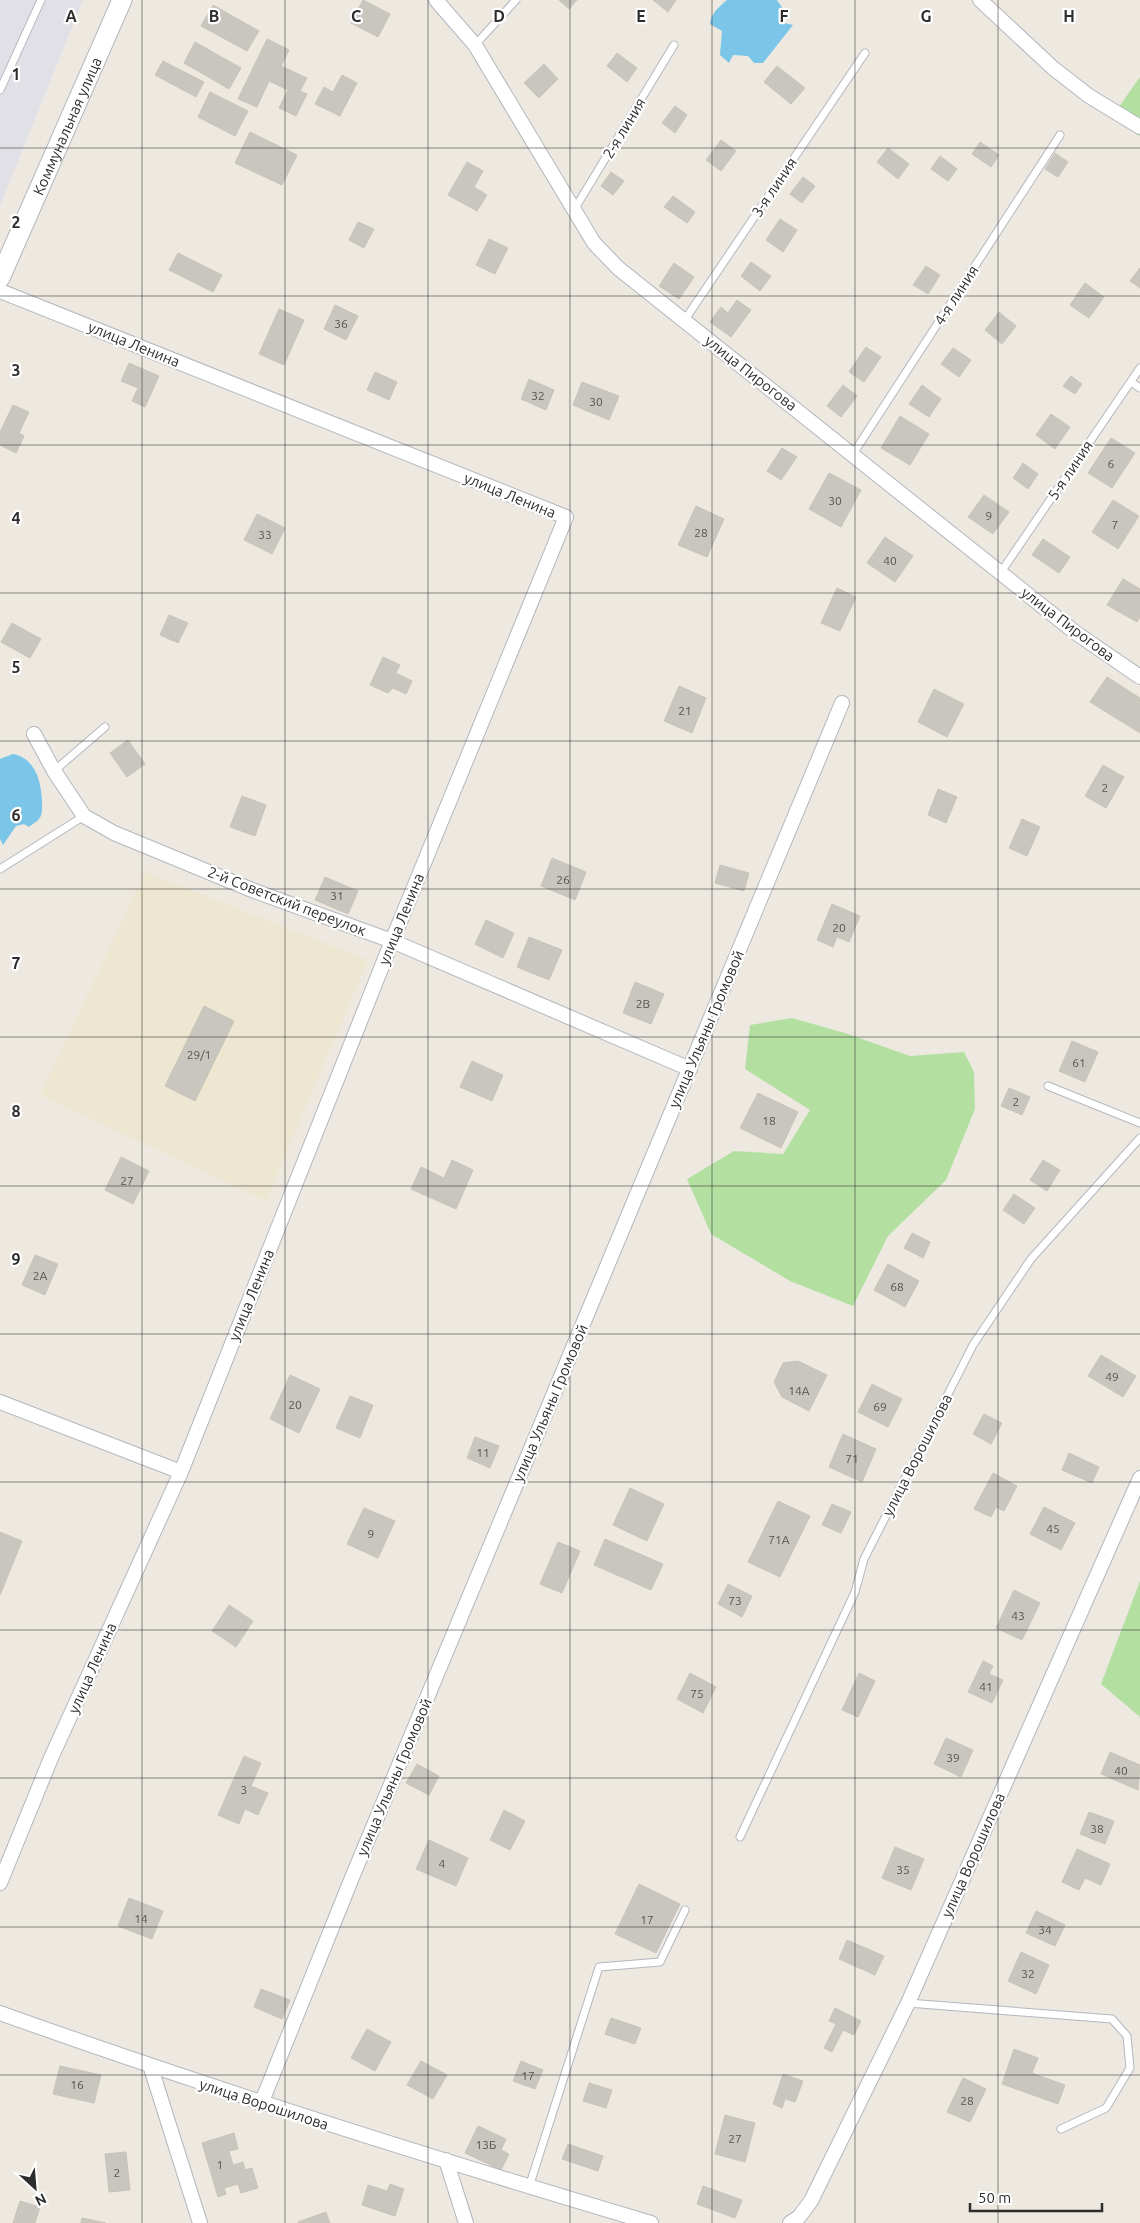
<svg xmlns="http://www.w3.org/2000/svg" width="1140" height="2223" font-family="Ubuntu,sans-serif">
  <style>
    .industrial { fill: #e2e0e7 }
    .education { fill: #ede6d1 }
    .green { fill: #b3e0a1 }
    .water { fill: #7bc5e8 }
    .building { fill: #c9c6bf; stroke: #c9c4ba }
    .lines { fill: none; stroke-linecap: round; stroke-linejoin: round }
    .lane-casing { stroke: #b4b6bf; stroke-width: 9 }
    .street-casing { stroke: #b4b6bf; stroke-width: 16 }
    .secondary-casing { stroke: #b4b6bf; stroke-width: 21 }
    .lane { stroke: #fff; stroke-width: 7 }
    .street { stroke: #fff; stroke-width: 14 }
    .secondary { stroke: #fff; stroke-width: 19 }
    .grid { fill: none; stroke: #2d2d2d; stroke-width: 1; stroke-opacity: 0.55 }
    .labels { text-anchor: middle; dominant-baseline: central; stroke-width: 4.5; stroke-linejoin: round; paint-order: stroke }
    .number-label { font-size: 12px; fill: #545352 }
    .street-label { font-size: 15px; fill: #2d2d2d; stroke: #fff }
    .grid-label { font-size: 16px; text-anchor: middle; font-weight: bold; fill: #2d2d2d; stroke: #fff; stroke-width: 4.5; stroke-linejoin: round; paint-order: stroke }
  </style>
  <rect width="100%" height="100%" fill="#ede8e0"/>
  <path class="industrial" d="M0,0H83L0,206Z"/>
  <path class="education" d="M145,872L368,960L266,1201L40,1095Z"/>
  <path class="green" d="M1140,77V136L1111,118Z
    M792,1018L845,1033L910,1056L964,1052L974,1072L975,1109L946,1180L888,1236L853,1306L790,1281L711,1234L687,1179L734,1151L783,1154L810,1110L745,1069L750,1025Z
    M1140,1581V1717L1101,1684Z"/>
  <path class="water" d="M727,0H777L785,12L782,18L784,23L793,25L763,63H754L748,56L733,55L729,63L720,55L722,31L710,24C711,13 719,7 727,0Z
    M13,754C35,758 41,781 42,800C42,807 43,814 39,819C37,822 32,824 29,827L24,824L16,826L3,845L0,839V759Z"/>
  <path class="building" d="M363,0L390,14L378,37L351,23Z
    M559,0H577L569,9Z
    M653,0H676L668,12Z
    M213,5L259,31L247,51L201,26Z
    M267,39L289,50L281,66L307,78L300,91L307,94L296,116L279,108L288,90L269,81L257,107L238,99Z
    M195,42L241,68L229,89L184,63Z
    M617,53L637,68L627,82L607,66Z
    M163,61L204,82L196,97L155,75Z
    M544,64L558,79L539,98L524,83Z
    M777,66L805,88L791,104L764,82Z
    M342,75L357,83L340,116L315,104L324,87L333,92Z
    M210,92L248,111L235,136L198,117Z
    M675,106L687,115L675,133L662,123Z
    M250,132L297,155L282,185L235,163Z
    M721,140L736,151L721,171L706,160Z
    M980,142L999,155L991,167L972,154Z
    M888,148L909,164L898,179L877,162Z
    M1055,153L1068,162L1058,177L1045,169Z
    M940,156L957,169L948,181L931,169Z
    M467,162L483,171L474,187L487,195L477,211L448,195Z
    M611,172L624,181L613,195L601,186Z
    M803,177L815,186L802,203L790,194Z
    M673,196L695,212L687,223L664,207Z
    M780,219L797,230L783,252L766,240Z
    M358,222L374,229L364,248L349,240Z
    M489,239L508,248L495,274L476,265Z
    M178,253L222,275L213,292L169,270Z
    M751,262L771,276L760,291L741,276Z
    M674,263L694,277L679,299L659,286Z
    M926,266L940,275L928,294L913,285Z
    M1140,268V288L1130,281Z
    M1085,283L1104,297L1089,318L1070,305Z
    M737,300L751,310L731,337L710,322L721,307L728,313Z
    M335,305L358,316L346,340L324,329Z
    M279,309L304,320L284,365L259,354Z
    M999,312L1016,326L1002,344L985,330Z
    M866,347L881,357L864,382L849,372Z
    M953,348L971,360L959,377L941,364Z
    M129,363L159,376L145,407L132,401L138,388L121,381Z
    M375,372L397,382L389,400L367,390Z
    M1071,376L1082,384L1075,394L1063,386Z
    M529,379L554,390L546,410L521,399Z
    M582,382L619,396L609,420L573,405Z
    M843,385L857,396L841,417L827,406Z
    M922,385L941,399L929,417L909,404Z
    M13,405L29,412L19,433L24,436L16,453L0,445V432Z
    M1051,414L1070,427L1055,449L1036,435Z
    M900,416L929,434L910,465L881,448Z
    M1111,438L1135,453L1112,488L1088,473Z
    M782,448L797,457L781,480L767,471Z
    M1023,463L1038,474L1028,489L1013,478Z
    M829,473L861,490L841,527L809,509Z
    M984,495L1009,512L993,534L968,517Z
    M1113,500L1139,516L1118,549L1092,532Z
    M696,506L724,519L707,557L678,545Z
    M257,514L285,528L272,554L244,540Z
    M885,537L913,556L895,582L867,563Z
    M1043,539L1070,557L1059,573L1032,555Z
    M1123,579L1140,589V617L1137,622L1107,605Z
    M837,588L856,597L840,631L821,623Z
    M169,615L188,623L178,643L160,635Z
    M12,623L41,639L30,658L1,642Z
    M383,657L400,665L396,673L412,681L406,694L393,688L388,693L370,685Z
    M1107,677L1140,698V733L1090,702Z
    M679,686L706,698L692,733L664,721Z
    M934,689L964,704L947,737L918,722Z
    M128,740L145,764L127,777L110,753Z
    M1103,765L1124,777L1106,808L1085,796Z
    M938,789L957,797L946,823L928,815Z
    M242,796L266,805L255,836L230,827Z
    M1022,819L1040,827L1027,856L1009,848Z
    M552,858L586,872L575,900L541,886Z
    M720,865L749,873L744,891L715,883Z
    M325,877L358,891L348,914L315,900Z
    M832,904L860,916L849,942L837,937L833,947L817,940Z
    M486,920L514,933L503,958L475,944Z
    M529,937L562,950L549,980L517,967Z
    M635,982L664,994L651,1024L623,1013Z
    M204,1006L234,1021L195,1101L165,1086Z
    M1072,1041L1098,1052L1085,1082L1059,1071Z
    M472,1061L503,1075L492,1101L460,1087Z
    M1009,1088L1030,1097L1022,1115L1001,1106Z
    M758,1093L798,1112L781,1148L740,1128Z
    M121,1157L149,1171L133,1204L105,1190Z
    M452,1160L473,1170L456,1209L411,1189L421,1167L444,1178Z
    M1043,1160L1060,1170L1047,1191L1030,1180Z
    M1014,1194L1035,1208L1024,1224L1003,1210Z
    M912,1233L930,1242L923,1258L904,1248Z
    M35,1255L58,1264L45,1295L22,1285Z
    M888,1264L919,1281L905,1307L874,1290Z
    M1101,1355L1136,1376L1123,1397L1088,1376Z
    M798,1361L827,1375L809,1411L782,1397L774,1382L783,1363Z
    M290,1375L320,1389L299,1433L270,1419Z
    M872,1384L902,1399L888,1427L858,1412Z
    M350,1396L373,1405L360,1438L336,1428Z
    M984,1414L1002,1423L991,1444L973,1434Z
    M843,1434L876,1449L862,1482L829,1467Z
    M475,1437L499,1446L490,1468L467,1458Z
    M1069,1453L1099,1467L1092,1483L1062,1470Z
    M993,1473L1017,1486L1004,1511L996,1507L991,1517L974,1509Z
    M630,1488L664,1504L647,1541L613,1525Z
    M778,1501L810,1516L780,1577L748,1562Z
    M832,1504L851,1512L841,1533L822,1525Z
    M1044,1507L1075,1523L1061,1550L1030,1534Z
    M364,1508L395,1521L378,1558L347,1544Z
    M0,1532L22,1541L0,1595Z
    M605,1539L663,1564L651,1590L594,1565Z
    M558,1542L580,1551L562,1593L540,1584Z
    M728,1584L752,1596L742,1617L718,1604Z
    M1014,1590L1040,1603L1022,1640L996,1628Z
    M229,1605L253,1621L236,1647L212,1631Z
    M983,1661L993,1666L989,1674L1003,1680L992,1703L968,1692Z
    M690,1673L716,1687L703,1713L677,1699Z
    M859,1673L875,1681L858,1717L842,1710Z
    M946,1738L973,1750L961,1777L934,1764Z
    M1110,1752L1140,1765L1138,1790L1101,1774Z
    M244,1756L261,1763L251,1786L268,1793L258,1815L245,1809L239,1824L218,1815Z
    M417,1764L439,1776L429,1795L406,1783Z
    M504,1810L525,1821L510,1850L490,1840Z
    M1089,1812L1114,1821L1105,1844L1080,1834Z
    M429,1840L468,1858L456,1886L416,1869Z
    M895,1847L924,1859L911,1890L882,1878Z
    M1077,1849L1110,1864L1101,1885L1085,1878L1079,1890L1062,1882Z
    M639,1884L680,1904L656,1953L615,1934Z
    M129,1898L163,1911L152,1939L118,1926Z
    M1036,1911L1065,1925L1055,1946L1026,1933Z
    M847,1940L884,1956L875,1975L839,1959Z
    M1021,1952L1049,1965L1036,1994L1008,1981Z
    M261,1989L290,2000L282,2019L254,2007Z
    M835,2008L861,2021L854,2035L843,2030L832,2052L824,2048L836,2024L829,2021Z
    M611,2018L641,2028L635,2044L605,2034Z
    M367,2029L391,2042L375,2071L351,2058Z
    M1014,2049L1038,2058L1032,2073L1065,2085L1058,2104L1002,2084Z
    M421,2061L447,2075L433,2099L407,2085Z
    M521,2061L543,2070L535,2089L513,2081Z
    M60,2066L101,2075L94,2103L53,2094Z
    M783,2074L803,2081L795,2102L785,2099L782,2108L773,2104Z
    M963,2078L986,2089L970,2122L947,2112Z
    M589,2083L612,2090L606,2108L583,2101Z
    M725,2115L755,2123L745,2162L715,2154Z
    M478,2126L506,2139L501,2150L509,2154L501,2170L465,2153Z
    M234,2133L238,2149L229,2151L233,2165L243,2162L245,2170L252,2168L258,2188L241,2193L238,2184L224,2188L226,2194L218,2197L202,2143Z
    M568,2144L603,2156L598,2171L562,2159Z
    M126,2152L130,2190L109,2192L105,2154Z
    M390,2184L404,2189L395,2216L362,2205L368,2185L387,2191Z
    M703,2186L742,2200L735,2218L697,2204Z
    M20,2201L40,2207L35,2223H13Z
    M326,2212L330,2223H298V2222Z
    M82,2218L106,2223H81Z"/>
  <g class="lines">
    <defs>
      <path id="lane" d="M475,45L516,0
        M0,90L41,0
        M574,210L674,45
        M684,321L865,53
        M1131,382L1140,388
        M853,454L1060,135
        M1001,572L1140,368
        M54,771L105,727
        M0,869L84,816
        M1048,1086L1140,1123
        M740,1837L855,1592L864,1559L973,1345L1031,1259L1140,1138
        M908,2003L1112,2019L1127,2036L1130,2068L1106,2108L1061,2129
        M529,2187L599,1967L660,1962L685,1910"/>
      <path id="street" d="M436,0L475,45L594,243L618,268L1076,633L1140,677
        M980,0L1053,68L1089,96L1140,127
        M0,291L566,517L392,941L181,1472L51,1758L0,1883
        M34,734L54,771L84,816L114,833L252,890L392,941L690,1069
        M0,1402L181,1472
        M0,2013C215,2090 432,2158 651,2223
        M151,2068L200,2223
        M261,2104L351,1880L842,703
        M446,2160L466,2223
        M790,2223L799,2217L811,2201L908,2003L1140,1478"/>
      <g id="secondary">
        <path id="s1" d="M0,278L122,0"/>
      </g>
    </defs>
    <use href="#lane" class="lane-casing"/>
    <use href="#street" class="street-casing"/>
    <use href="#secondary" class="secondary-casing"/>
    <use href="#lane" class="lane"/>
    <use href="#street" class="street"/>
    <use href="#secondary" class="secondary"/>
  </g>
  <path class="grid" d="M142,0V2223M285,0V2223M428,0V2223M570,0V2223M712,0V2223M855,0V2223M998,0V2223M0,148H1140M0,296H1140M0,445H1140M0,593H1140M0,741H1140M0,889H1140M0,1037H1140M0,1186H1140M0,1334H1140M0,1482H1140M0,1630H1140M0,1778H1140M0,1927H1140M0,2075H1140"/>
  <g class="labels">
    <g class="number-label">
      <text x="341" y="323">36</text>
      <text x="538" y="395">32</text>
      <text x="596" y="401">30</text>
      <text x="1111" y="463">6</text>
      <text x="835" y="500">30</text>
      <text x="989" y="515">9</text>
      <text x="1115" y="524">7</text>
      <text x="701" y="532">28</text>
      <text x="265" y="534">33</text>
      <text x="890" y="560">40</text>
      <text x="685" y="710">21</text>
      <text x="1105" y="787">2</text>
      <text x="563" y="879">26</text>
      <text x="337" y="895">31</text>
      <text x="839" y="927">20</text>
      <text x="643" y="1003">2В</text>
      <text x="199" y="1054">29/1</text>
      <text x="1079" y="1062">61</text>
      <text x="1016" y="1101">2</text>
      <text x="769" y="1120">18</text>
      <text x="127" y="1180">27</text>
      <text x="40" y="1275">2А</text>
      <text x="897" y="1286">68</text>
      <text x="1112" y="1376">49</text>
      <text x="799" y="1390">14А</text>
      <text x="295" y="1404">20</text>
      <text x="880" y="1406">69</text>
      <text x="483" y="1452">11</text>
      <text x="852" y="1458">71</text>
      <text x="1053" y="1528">45</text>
      <text x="371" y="1533">9</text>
      <text x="779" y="1539">71А</text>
      <text x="735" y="1600">73</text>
      <text x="1018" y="1615">43</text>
      <text x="986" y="1686">41</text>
      <text x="697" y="1693">75</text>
      <text x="953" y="1757">39</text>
      <text x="1121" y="1770">40</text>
      <text x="244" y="1789">3</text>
      <text x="1097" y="1828">38</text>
      <text x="442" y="1863">4</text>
      <text x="903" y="1869">35</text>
      <text x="141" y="1918">14</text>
      <text x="647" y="1919">17</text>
      <text x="1045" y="1929">34</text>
      <text x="1028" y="1973">32</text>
      <text x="528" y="2075">17</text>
      <text x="77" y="2084">16</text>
      <text x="967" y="2100">28</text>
      <text x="735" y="2138">27</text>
      <text x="486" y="2144">13Б</text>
      <text x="220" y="2164">1</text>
      <text x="117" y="2172">2</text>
    </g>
    <g class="street-label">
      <text stroke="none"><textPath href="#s1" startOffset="166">Коммунальная улица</textPath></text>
      <text transform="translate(624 128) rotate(-59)">2-я линия</text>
      <text transform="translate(774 187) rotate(-56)">3-я линия</text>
      <text transform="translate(956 295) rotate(-57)">4-я линия</text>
      <text transform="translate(134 344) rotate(22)">улица Ленина</text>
      <text transform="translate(751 373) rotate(38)">улица Пирогова</text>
      <text transform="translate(1070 470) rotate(-56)">5-я линия</text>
      <text transform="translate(510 495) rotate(22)">улица Ленина</text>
      <text transform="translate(1068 624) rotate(37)">улица Пирогова</text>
      <text transform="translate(287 901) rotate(21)">2-й Советский переулок</text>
      <text transform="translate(401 919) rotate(-68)">улица Ленина</text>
      <text transform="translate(706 1029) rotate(-67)">улица Ульяны Громовой</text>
      <text transform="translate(251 1295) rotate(-68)">улица Ленина</text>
      <text transform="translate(550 1403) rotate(-67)">улица Ульяны Громовой</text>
      <text transform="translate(917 1455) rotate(-63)">улица Ворошилова</text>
      <text transform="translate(92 1668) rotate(-66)">улица Ленина</text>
      <text transform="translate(394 1777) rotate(-67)">улица Ульяны Громовой</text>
      <text transform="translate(973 1855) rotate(-66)">улица Ворошилова</text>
      <text transform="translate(264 2104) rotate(18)">улица Ворошилова</text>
    </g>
  </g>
  <g class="grid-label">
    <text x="71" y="22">A</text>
    <text x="214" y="22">B</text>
    <text x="356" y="22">C</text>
    <text x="499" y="22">D</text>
    <text x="641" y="22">E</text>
    <text x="784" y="22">F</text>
    <text x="926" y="22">G</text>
    <text x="1069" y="22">H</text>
    <text x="16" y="80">1</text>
    <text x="16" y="228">2</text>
    <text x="16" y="376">3</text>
    <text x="16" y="524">4</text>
    <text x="16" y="673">5</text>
    <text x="16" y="821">6</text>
    <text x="16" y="969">7</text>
    <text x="16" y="1117">8</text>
    <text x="16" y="1265">9</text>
  </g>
  <g transform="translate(35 2188) rotate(154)" stroke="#ffffff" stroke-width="4" paint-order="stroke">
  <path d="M0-4L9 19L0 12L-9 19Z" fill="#2d2d2d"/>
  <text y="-8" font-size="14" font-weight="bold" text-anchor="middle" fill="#2d2d2d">N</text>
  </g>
  <path d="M970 2203v8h132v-8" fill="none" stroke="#2d2d2d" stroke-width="2.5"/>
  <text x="978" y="2203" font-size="15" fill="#2d2d2d" stroke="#ffffff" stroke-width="4" paint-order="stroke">50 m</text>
</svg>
